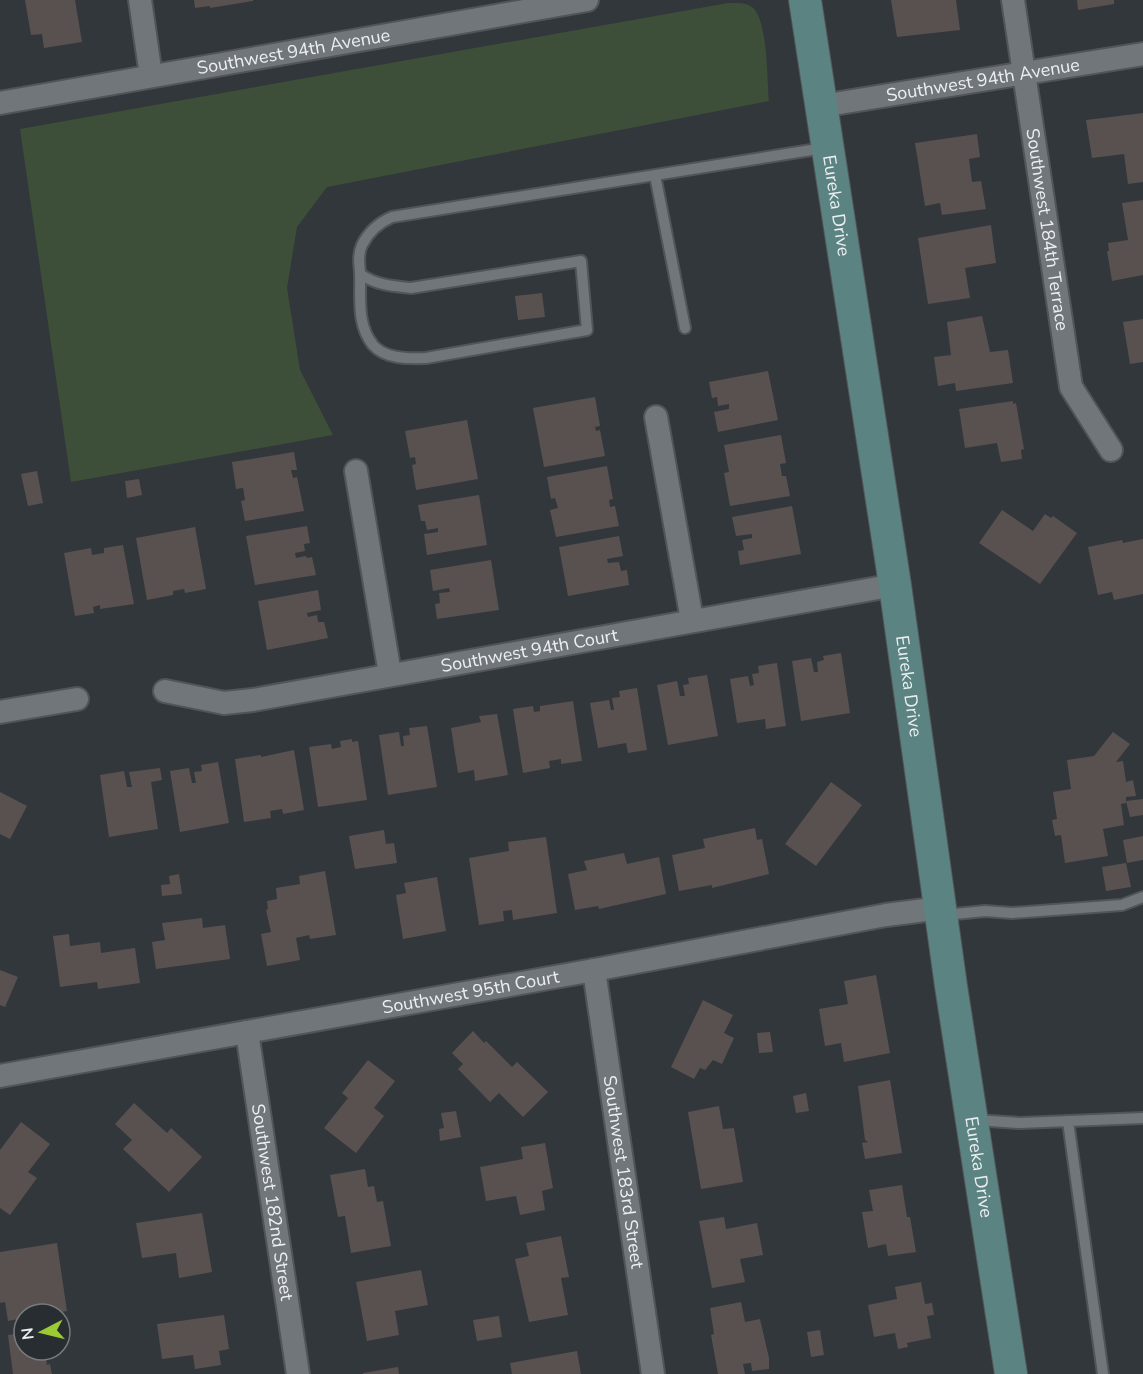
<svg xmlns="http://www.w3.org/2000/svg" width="1143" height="1374" font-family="'Nunito Sans',sans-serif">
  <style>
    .green { fill: #3d4f39 }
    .building { fill: #585150 }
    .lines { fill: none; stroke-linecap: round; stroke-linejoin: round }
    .lane-casing { stroke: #515458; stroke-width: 14 }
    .street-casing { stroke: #515458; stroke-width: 26 }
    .secondary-casing { stroke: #515458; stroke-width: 34 }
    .lane { stroke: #71767b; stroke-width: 10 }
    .street { stroke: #71767b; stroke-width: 22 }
    .secondary { stroke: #5b8381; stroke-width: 32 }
    .labels { text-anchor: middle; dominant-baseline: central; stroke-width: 5; stroke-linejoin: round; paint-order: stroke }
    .street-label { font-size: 18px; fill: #eceff2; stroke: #282d31 }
  </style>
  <rect width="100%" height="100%" fill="#32373b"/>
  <path class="green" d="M728,3C736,3 745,2 752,7C768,19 767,80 769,101L327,187L297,227L287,288L300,370L333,435L71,482L20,129Z"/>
  <path class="building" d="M25,0H75L82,42L44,48L42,34L31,35Z
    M194,0H253V1L210,8V6L195,8Z
    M891,0H956L960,30L897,37Z
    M1077,0H1114V4L1078,10Z
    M1143,113V182L1128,184L1124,154L1092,158L1086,120Z
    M977,134L980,157L969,159L972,182L981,181L986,209L942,215L940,203L925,206L915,143Z
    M1143,200V275L1112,281L1107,251H1109L1108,243L1128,240L1122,203Z
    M991,225L996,263L965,268L970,298L928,304L918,238Z
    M542,293L545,317L518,320L515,296Z
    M982,316L990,352L1008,350L1013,383L956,391L955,383L938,386L934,357L951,355L947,322Z
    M1143,319V362L1130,364L1123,322Z
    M768,371L778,420L718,432L714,412L729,409V404L718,406L717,397L712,398L709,382Z
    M595,397L600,426L595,427L596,431L600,430L605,456L544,467L533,408Z
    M1013,401V404L1016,403L1024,449L1021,450L1022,459L1001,462L997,443L965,448L959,409Z
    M467,420L478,479L416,490L412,465L416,464L415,457L410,458L405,431Z
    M781,435L786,463L780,464L782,476H786L790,496L730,506L724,473L729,472L724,445Z
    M294,452L297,470H291L293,478L297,477L304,511L245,521L241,501L245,500L243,488L236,489L232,462Z
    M607,466L613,499L609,500L610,507L615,506L619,526L556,537L550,510L558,508L555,498L551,499L547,477Z
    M37,471L43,503L28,506L21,474Z
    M139,479L142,495L127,498L125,481Z
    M479,495L487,545L427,555L424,534L438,532V528L427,530L425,521H421L418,505Z
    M792,506L801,554L740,565L738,551L744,550L742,540L752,538V534L736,536L732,517Z
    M1002,510L1033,531L1045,514L1051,518L1053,516L1077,533L1040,584L979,543Z
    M307,526L310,543L304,544L305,551L295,553L296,558L306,556L307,558L312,557L316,575L255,585L246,536Z
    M195,527L206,589L185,593L184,589L173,591V595L147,600L136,538Z
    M619,536L623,556L607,559L608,563L619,562L621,571L627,570L629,585L568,596L559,547Z
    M1143,539V594L1114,600L1112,592L1098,595L1088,547L1122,540L1123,543Z
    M123,545L134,604L100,609V605L93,607L94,613L75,616L64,553L91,548L92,555L104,553V548Z
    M491,560L499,610L437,619L435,604L440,603L439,593L450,592L449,588L433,591L430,570Z
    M318,590L321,610L307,613L308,617L317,615L318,622H324L328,638L267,650L258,601Z
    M841,653L850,713L801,721L792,661L811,658L814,672H818L817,662L824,660L823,656Z
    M777,663L786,726L766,729L765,719L737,723L730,679L748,676L750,686L754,685L752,674L759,673L758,666Z
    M707,675L718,736L668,745L657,685L677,681L680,696H685L683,685L689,684L688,678Z
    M637,688L647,750L628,753L626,743L598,748L590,703L609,700L611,710H614L612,698L620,697L619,691Z
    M573,701L582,761L561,764V759L549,761L550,768L523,773L513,709L533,706L534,712L540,711V706Z
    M497,714L508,775L475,781L474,770L458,773L451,728L481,722L479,716Z
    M427,726L437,787L388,795L379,735L399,732L401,746H404L403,736L410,735L409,728Z
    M1113,732L1130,744L1116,762L1123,761L1126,782L1133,780L1136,796L1126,797V803L1121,804L1124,825L1103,829L1108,856L1065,863L1061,835L1055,836L1052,820L1057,819L1053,792L1071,789L1067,760L1094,756Z
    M352,739V742L358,741L367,800L318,807L309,747L331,744L332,749L341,747L340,741Z
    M294,750L304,810L283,814L282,809L270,811L271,818L244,822L235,759L261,755V757Z
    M218,762L229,823L180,832L170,771L189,768L192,783H196L194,772L202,771L201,765Z
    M160,768L162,780L151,782L158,829L109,837L100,775L124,771L127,787H132L129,772Z
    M831,782L862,805L816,866L785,844Z
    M0,792L27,806L10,839L0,834Z
    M1143,799V815L1130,817L1126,801Z
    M755,828L757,840L762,839L769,874L712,888V885L679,891L672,855L705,848L703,839Z
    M384,830L386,844L394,843L397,863L355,869L349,836Z
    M1143,836V860L1127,863L1123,840Z
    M546,837L557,913L513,920L512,910L503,911L504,921L479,925L469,858L509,851L508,842Z
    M624,853L627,864L659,857L666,894L599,909L598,906L575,910L568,874L587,870L584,861Z
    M1126,863L1131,887L1106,891L1102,867Z
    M325,871L336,935L310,939L309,935L296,938L300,960L267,966L261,934L271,932L266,910L268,909L267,901L277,899L276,888L300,884L299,876Z
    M179,874L182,894L162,896L161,885L170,884L169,876Z
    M437,877L446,931L403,939L396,895L406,893L404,883Z
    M202,918L203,928L225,925L230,959L156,969L152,942L165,940L162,923Z
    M69,934L70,946L100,942L101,953L135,948L140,983L98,989L97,982L60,987L53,936Z
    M0,970L18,977L5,1007L0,1005Z
    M876,975L890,1053L844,1062L841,1043L825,1046L819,1009L848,1004L844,981Z
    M703,1000L733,1015L724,1033L734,1038L722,1064L713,1060L705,1070L700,1068L694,1079L671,1067Z
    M473,1031L484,1043L486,1041L512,1067L517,1062L548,1092L523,1117L499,1093L490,1102L458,1069L463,1064L452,1053Z
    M770,1032L773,1052L759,1053L757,1033Z
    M368,1060L395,1081L374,1108L384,1116L356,1153L324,1128L348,1098L342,1093Z
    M890,1080L902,1153L865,1159L862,1143L868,1142L865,1140L858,1086Z
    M806,1093L809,1111L796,1113L793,1096Z
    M134,1103L167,1133L171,1128L202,1157L169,1192L123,1149L132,1140L115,1124Z
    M719,1106L723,1129L734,1128L743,1182L701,1189L688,1112Z
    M456,1111L461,1137L440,1141L439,1129L444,1128L441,1113Z
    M21,1122L50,1144L28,1172L37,1178L10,1215L0,1208V1150Z
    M545,1143L553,1188L542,1191L545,1210L520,1215L516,1196L486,1201L480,1167L523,1159L521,1147Z
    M365,1169L368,1187L374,1186L377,1202L383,1201L391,1246L351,1253L345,1216L338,1217L330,1175Z
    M902,1185L907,1217H910L916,1252L888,1256L886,1244L868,1248L862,1212L873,1211L869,1190Z
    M202,1213L212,1272L179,1278L176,1253L142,1258L136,1223Z
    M724,1217L726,1229L757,1223L763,1255L740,1259L745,1282L712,1288L699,1221Z
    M561,1236L569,1277L561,1278L568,1315L529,1322L515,1259L529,1256L526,1243Z
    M57,1243L67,1311L50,1314H24V1318L8,1321L5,1302L0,1303V1252Z
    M421,1270L428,1305L395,1311L399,1335L367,1341L356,1282Z
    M921,1282L925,1304L932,1303L934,1315L927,1316L931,1338L907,1343L908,1347L898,1349L895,1333L874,1337L868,1305L897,1299L895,1287Z
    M741,1302L745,1322L760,1319L769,1358V1369L752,1371L751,1363L743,1364L745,1374H718L711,1335L714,1334L710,1308Z
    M224,1315L229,1349L219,1351L221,1365L195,1369L193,1355L162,1359L157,1324Z
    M499,1316L502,1337L477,1341L473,1320Z
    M820,1330L824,1355L811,1357L807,1332Z
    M24,1333V1350H45L47,1365L50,1364L52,1374H13L8,1335Z
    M577,1351L581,1374H512L510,1363Z
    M398,1367L399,1374H363V1373Z"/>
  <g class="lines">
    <defs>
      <path id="lane" d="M655,175L685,328
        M360,274C376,285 392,286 411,288L581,261L587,330L426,358C409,359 385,359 373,345C356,324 361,296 360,272C359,263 358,254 362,245C369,231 378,223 392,217L824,148
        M945,915L985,911L1012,913L1122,905L1143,897
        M975,1120L1020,1123L1143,1118
        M1068,1121L1103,1374"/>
      <g id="street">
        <path d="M140,0L151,76"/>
        <path id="s1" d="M1013,0L1071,387L1111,450"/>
        <path id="s2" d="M0,103L587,0"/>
        <path id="s3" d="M821,106L1143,54"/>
        <path d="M656,417L692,620"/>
        <path d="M356,471L390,674"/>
        <path id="s4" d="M165,691L224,703L253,700L895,585"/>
        <path d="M0,712L77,699"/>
        <path id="s5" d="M594,970L653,1374"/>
        <path id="s6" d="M247,1032L298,1374"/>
        <path id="s7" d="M0,1076L594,970L886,915L941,908"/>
      </g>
      <g id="secondary">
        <path id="s8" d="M805,0L895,585L951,986L1011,1374"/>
      </g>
    </defs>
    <use href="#lane" class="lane-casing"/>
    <use href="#street" class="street-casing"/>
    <use href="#secondary" class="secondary-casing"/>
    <use href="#lane" class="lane"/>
    <use href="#street" class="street"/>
    <use href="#secondary" class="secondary"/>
  </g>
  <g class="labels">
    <g class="street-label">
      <text stroke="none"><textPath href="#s2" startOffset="298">Southwest 94th Avenue</textPath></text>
      <text stroke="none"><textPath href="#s3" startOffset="164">Southwest 94th Avenue</textPath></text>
      <text stroke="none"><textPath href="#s8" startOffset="208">Eureka Drive</textPath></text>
      <text stroke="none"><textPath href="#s1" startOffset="232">Southwest 184th Terrace</textPath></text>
      <text stroke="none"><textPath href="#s4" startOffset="370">Southwest 94th Court</textPath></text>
      <text stroke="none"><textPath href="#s8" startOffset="694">Eureka Drive</textPath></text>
      <text stroke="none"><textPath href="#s7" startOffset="478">Southwest 95th Court</textPath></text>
      <text stroke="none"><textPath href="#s8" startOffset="1180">Eureka Drive</textPath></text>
      <text stroke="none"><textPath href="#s5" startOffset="204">Southwest 183rd Street</textPath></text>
      <text stroke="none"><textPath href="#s6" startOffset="172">Southwest 182nd Street</textPath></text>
    </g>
  </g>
  <g transform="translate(42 1332) rotate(263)"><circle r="28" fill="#282d31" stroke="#767b7e" stroke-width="1.5"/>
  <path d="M0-4.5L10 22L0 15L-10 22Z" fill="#9acb34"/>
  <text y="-9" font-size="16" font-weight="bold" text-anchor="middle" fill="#eceff2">N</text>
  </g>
</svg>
